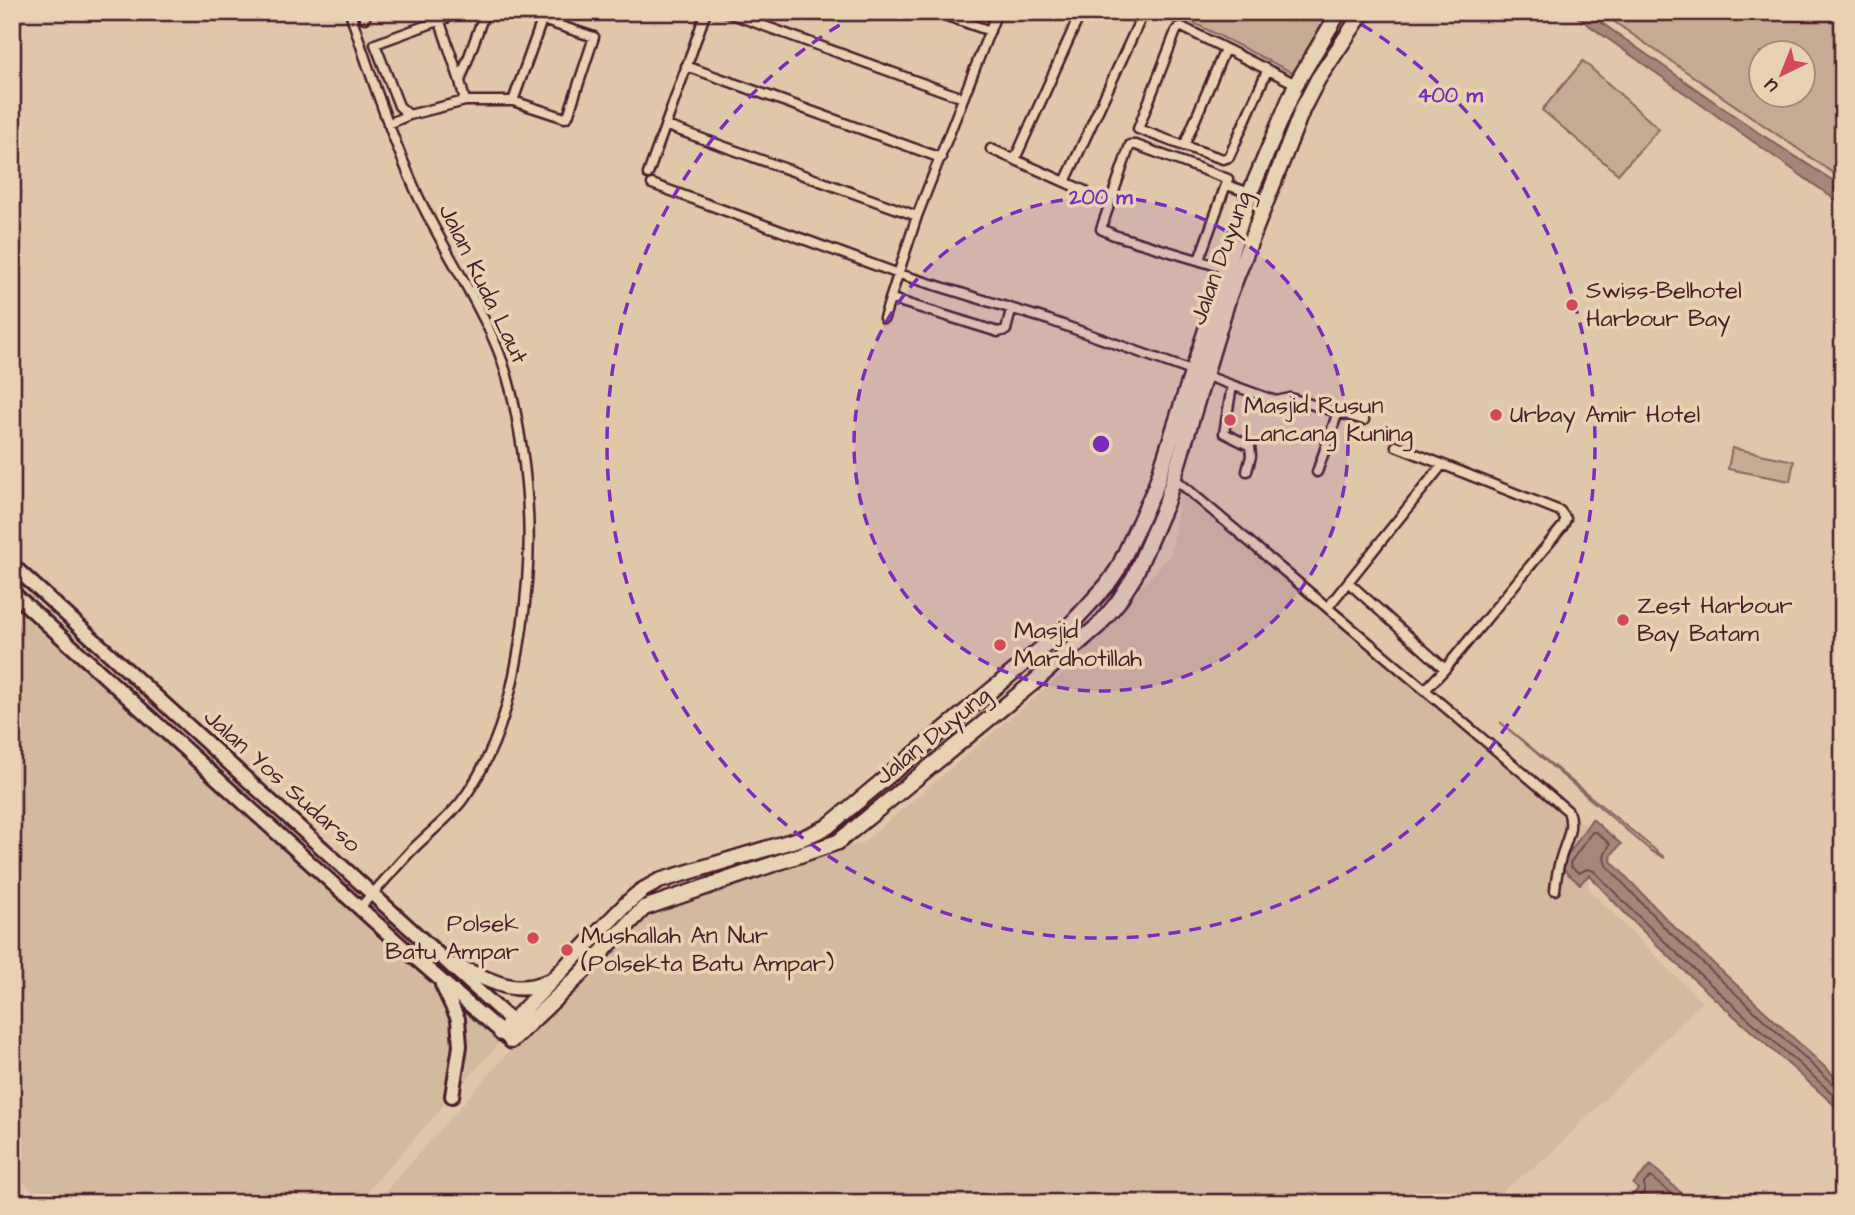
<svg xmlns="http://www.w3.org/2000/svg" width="1855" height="1215" font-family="'Architects Daughter',sans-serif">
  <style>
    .built { fill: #d1ba9e }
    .green { fill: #c5ac94; stroke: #886660; stroke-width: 2; fill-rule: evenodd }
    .water { fill: #a58779; stroke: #815d5a; stroke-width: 2 }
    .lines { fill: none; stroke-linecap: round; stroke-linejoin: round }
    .shore { stroke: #6e494a; stroke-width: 2 }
    .street-casing { stroke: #4a1f2b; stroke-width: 13 }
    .primary-casing { stroke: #4a1f2b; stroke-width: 18 }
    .highway-casing { stroke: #4a1f2b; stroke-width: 19 }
    .street { stroke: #e7d3b1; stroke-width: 8 }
    .primary { stroke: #e7d3b1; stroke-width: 12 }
    .highway { stroke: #e7d3b1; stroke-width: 14 }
    .ring { fill: none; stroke: #7b2cbf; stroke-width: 3.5; stroke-dasharray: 12 9 }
    .poi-dot { fill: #d1495b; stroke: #e7d3b1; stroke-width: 2.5 }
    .labels { text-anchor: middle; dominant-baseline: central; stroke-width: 7; stroke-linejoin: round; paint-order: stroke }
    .street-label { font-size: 24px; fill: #4a1f2b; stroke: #e7d3b1 }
    .poi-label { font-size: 24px; fill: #4a1f2b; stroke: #e7d3b1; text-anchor: start }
    .centre { fill: #7b2cbf; stroke: #e7d3b1; stroke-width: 3.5 }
    .ring-label { font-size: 21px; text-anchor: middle; font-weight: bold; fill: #7b2cbf; stroke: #e7d3b1; stroke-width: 7; stroke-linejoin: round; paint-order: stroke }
  </style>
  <rect width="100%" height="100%" fill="#dec8a9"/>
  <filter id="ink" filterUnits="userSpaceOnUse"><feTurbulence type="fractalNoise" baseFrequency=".0143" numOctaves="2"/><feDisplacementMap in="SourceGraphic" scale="14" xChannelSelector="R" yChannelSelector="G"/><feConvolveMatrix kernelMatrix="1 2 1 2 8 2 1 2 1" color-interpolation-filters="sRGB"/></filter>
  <g filter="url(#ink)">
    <path class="built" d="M1181,486L1591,830L1587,867L1589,890L1702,1002L1546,1158L1505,1189L1496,1203H375L643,901L817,848L860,845L1067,670L1171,554Z
      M12,598L501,1041L357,1203H46L12,1172Z"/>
    <path class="green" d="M1172,12H1336L1293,73Z
      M1600,12H1837L1843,16V180ZM1760,52H1802V94H1760Z
      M1583,61L1659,129L1618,174L1542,110Z
      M1732,448L1794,461L1790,481L1728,469Z
      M1500,722L1665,858L1651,851Z"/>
    <path class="water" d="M1570,12H1586L1759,133L1843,187V205Z
      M1592,819L1621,844L1612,854L1611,861L1671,924L1843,1084V1113C1757,1035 1667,961 1589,875L1580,884L1560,867Z
      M1651,1165L1692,1203H1625L1638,1189L1633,1184Z"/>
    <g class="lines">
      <path class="shore" d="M1843,1089L1835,1086L1666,929L1606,865L1604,856L1610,844L1596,832H1592L1570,863L1571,867L1579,873L1587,869L1594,871C1672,953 1758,1027 1843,1103
        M1635,1203L1644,1192V1183L1651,1177L1682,1203"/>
      <defs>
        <path id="street" d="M350,12C370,75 391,136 418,196C441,244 470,288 492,336C509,372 516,410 522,449C531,514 531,562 522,628C514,686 501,743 468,792C452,817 429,832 409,853C392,871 377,890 359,908
          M362,12L365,18
          M463,12L375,44L399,106L409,115L465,101H513L565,118L568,116L594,37L518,12
          M726,12L963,98
          M936,12L990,31
          M960,12L972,16L975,12
          M440,22L460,81L465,101
          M1225,49L1184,146L1138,129L1176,31L1179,27H1182L1296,84
          M686,66L941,158
          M460,81L485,12
          M513,101L542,20
          M388,124L409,115
          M667,126L917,216
          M1184,146L1223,159L1229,157L1267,71
          M991,149L1085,191
          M1015,159L1081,12
          M648,174L706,12
          M1065,182L1140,20L1141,12
          M652,184L899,274L1049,320L1192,371
          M1227,185L1250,193
          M1199,260L1228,179L1136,145H1130L1101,229L1114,235L1224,268
          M892,299L998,332L1006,330L1011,310
          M884,318L917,216L997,12
          M1204,375L1276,401L1290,398L1364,420
          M1232,386L1224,433L1250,446L1251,456L1247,471
          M1396,446L1560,511L1566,519L1563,526L1445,669L1425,690
          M1317,472L1338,412
          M1174,478L1568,811C1575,829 1564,844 1560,861C1557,871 1556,881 1555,890
          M1349,583L1445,669
          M1328,607L1442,465"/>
        <path id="primary" d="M12,565L518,1027
          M12,592L407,951L508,1038
          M442,985L458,1019L460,1046L452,1096"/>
        <path id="highway" d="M453,966C488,976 508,998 547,982
          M501,1033L627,903L641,891L659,881L805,837L827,827L1072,623L1107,585L1118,569L1155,488L1250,193L1296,84L1339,12
          M511,1041L578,977L644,908L838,842L1034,682L1099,625L1118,602L1134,577L1166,503L1229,296L1303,108L1318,79L1363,12"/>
      </defs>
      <use href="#street" class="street-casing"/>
      <use href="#primary" class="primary-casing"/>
      <use href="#highway" class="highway-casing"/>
      <use href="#street" class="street"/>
      <use href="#primary" class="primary"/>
      <use href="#highway" class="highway"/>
    </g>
  </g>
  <circle cx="1101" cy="444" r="247" fill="#7b2cbf" fill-opacity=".12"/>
  <g class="ring">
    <circle cx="1101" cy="444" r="247"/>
    <path d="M1344 14A494 494 0 1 1 858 14"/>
  </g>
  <g class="poi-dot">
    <circle cx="1572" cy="305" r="7"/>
    <circle cx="1496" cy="415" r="7"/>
    <circle cx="1230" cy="420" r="7"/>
    <circle cx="1623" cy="620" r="7"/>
    <circle cx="1000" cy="645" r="7"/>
    <circle cx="533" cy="938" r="7"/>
    <circle cx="567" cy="950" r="7"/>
  </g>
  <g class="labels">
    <g class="street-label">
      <text transform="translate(1221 258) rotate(-70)">Jalan Duyung</text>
      <text transform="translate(483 284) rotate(64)">Jalan Kuda Laut</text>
      <text transform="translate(933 736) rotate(-39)">Jalan Duyung</text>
      <text transform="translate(282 781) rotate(42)">Jalan Yos Sudarso</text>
    </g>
    <g class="poi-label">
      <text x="1586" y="291">Swiss-Belhotel<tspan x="1586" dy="28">Harbour Bay</tspan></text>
      <text x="1244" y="406">Masjid Rusun<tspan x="1244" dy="28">Lancang Kuning</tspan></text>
      <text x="1510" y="415">Urbay Amir Hotel</text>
      <text x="1637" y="606">Zest Harbour<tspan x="1637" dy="28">Bay Batam</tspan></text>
      <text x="1014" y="631">Masjid<tspan x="1014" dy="28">Mardhotillah</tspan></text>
      <text x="519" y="924" text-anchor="end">Polsek<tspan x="519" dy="28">Batu Ampar</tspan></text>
      <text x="581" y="936">Mushallah An Nur<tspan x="581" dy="28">(Polsekta Batu Ampar)</tspan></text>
    </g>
  </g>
  <circle cx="1101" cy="444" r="10" class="centre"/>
  <g class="ring-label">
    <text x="1450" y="102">400 m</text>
    <text x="1101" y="204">200 m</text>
  </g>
  <rect width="1855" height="1215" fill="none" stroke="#e7d3b1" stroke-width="42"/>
  <rect x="21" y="21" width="1813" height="1173" fill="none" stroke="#4a1f2b" stroke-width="2.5" filter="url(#ink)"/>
  <g transform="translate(1782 74) rotate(223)"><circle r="33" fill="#e7d3b1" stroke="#a88b7b" stroke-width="2"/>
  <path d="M0-5L12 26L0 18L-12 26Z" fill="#d1495b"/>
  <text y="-10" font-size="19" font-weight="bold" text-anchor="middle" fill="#4a1f2b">U</text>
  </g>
</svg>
